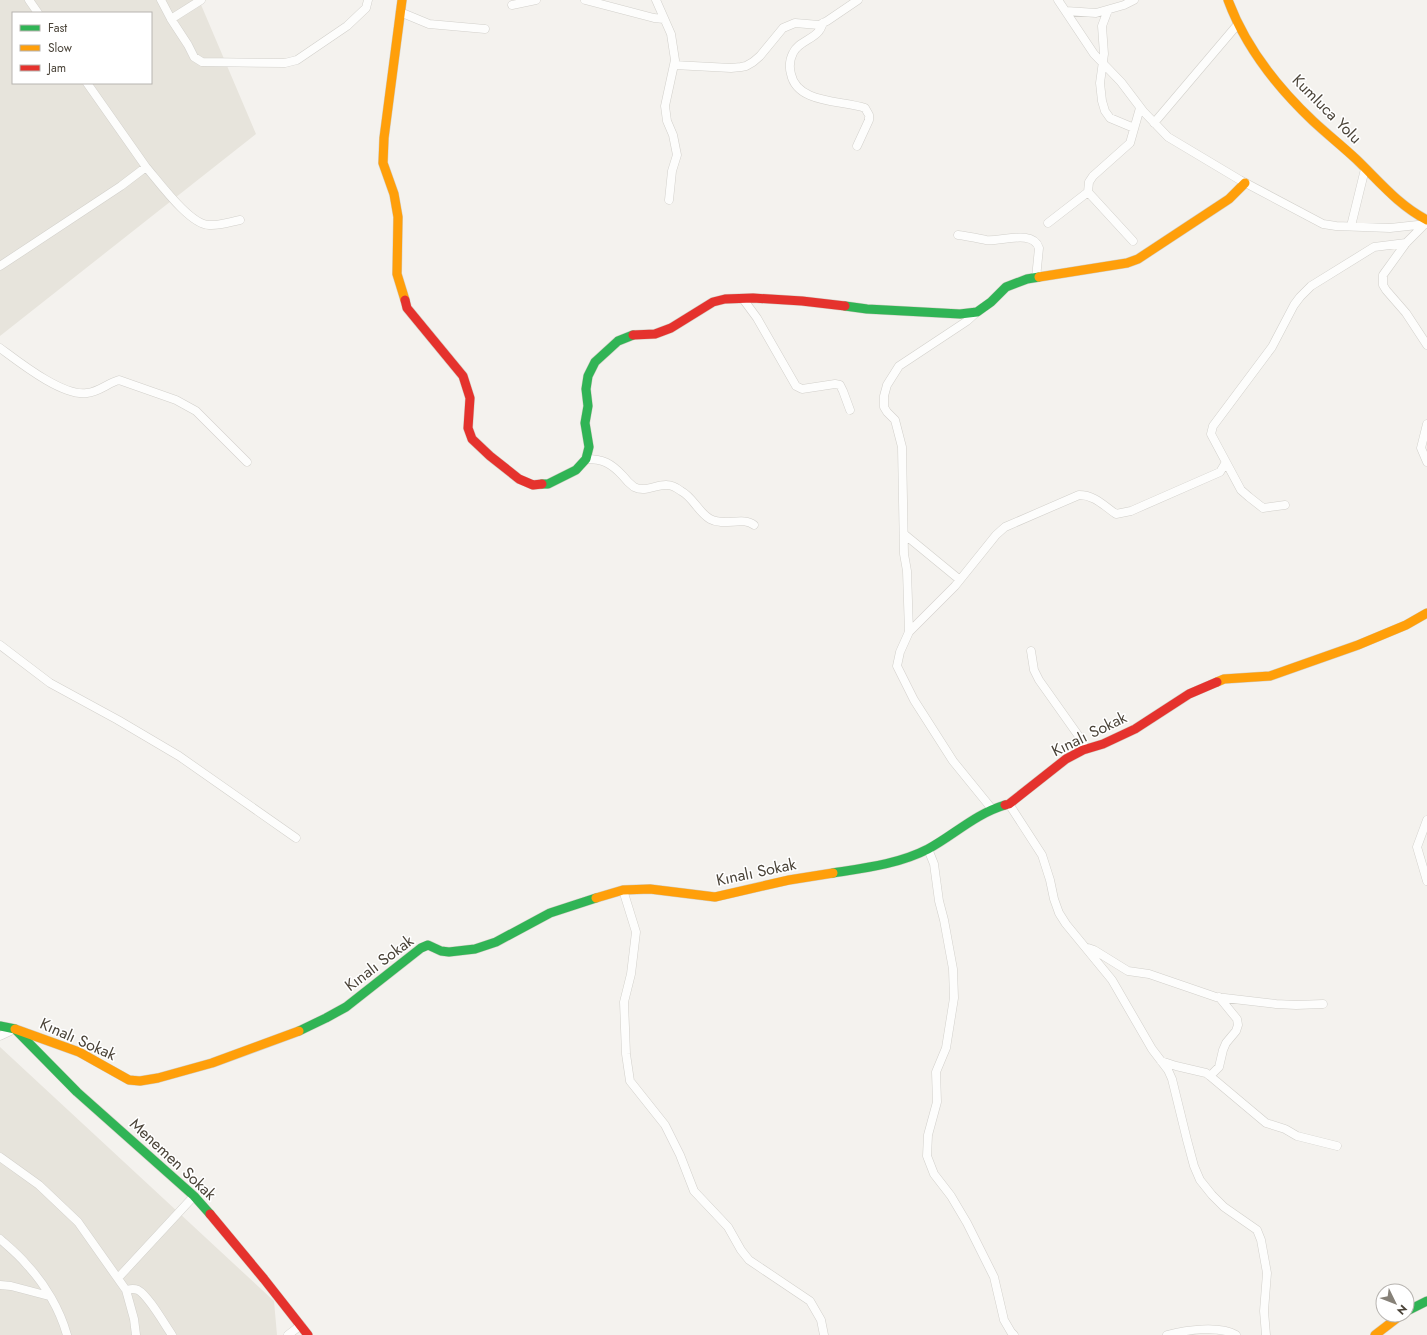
<svg xmlns="http://www.w3.org/2000/svg" width="1427" height="1335" font-family="Jost,sans-serif">
  <style>
    .residential { fill: #e7e4dc; fill-rule: evenodd }
    .lines { fill: none; stroke-linecap: round; stroke-linejoin: round }
    .street-casing { stroke: #d2d0cb; stroke-width: 9 }
    .fast-casing { stroke: #d3cfc5; stroke-width: 10 }
    .slow-casing { stroke: #d3cfc5; stroke-width: 10 }
    .jam-casing { stroke: #d3cfc5; stroke-width: 10 }
    .street { stroke: #fdfdfc; stroke-width: 8 }
    .fast { stroke: #30b455; stroke-width: 9 }
    .slow { stroke: #ff9f0a; stroke-width: 9 }
    .jam { stroke: #e5322d; stroke-width: 9 }
    .labels { text-anchor: middle; dominant-baseline: central; stroke-width: 3; stroke-linejoin: round; paint-order: stroke }
    .street-label { font-size: 16px; fill: #4b4439; stroke: #fff }
  </style>
  <rect width="100%" height="100%" fill="#f4f2ee"/>
  <path class="residential" d="M0,0H199L256,134L0,336ZM13,13H151V83H13Z
    M0,1047L274,1301L277,1335H0Z"/>
  <g class="lines">
    <defs>
      <path id="street" d="M29,0L38,13
        M161,0L171,19L188,45L194,57L202,62L285,63L297,60L347,26L366,8L368,0
        M585,0L654,18L664,19
        M656,0L671,34L675,60L665,106L667,121L673,135L677,155L672,171L669,200
        M1058,0L1094,54L1121,82L1143,111L1168,137L1240,180L1323,224L1336,226L1390,228L1427,224
        M512,5L536,0
        M1108,10L1102,26L1104,54L1100,83L1102,101L1105,111L1110,118L1134,128
        M1066,11L1096,13L1124,5L1134,0
        M400,12L429,24L485,29
        M171,19L201,0
        M823,23C822,25 821,29 819,31C812,40 798,42 793,53C790,59 789,67 791,74C797,104 842,100 865,108L869,115V120L857,146
        M674,65L731,68L741,67L746,66L753,62L760,56L783,28L795,23L819,25L827,21L858,0
        M1154,123L1238,24
        M146,167C159,182 190,225 209,225C219,226 230,222 240,220
        M1048,223L1088,192
        M1424,225L1406,243L1383,275V285L1386,290L1406,313L1427,345
        M1351,226L1365,169
        M958,235C967,236 976,238 986,240C1000,242 1033,229 1039,248L1036,278
        M1133,241L1088,192L1089,182L1093,176L1130,143L1140,108
        M0,266L121,186L146,167L87,83
        M743,299L757,318L796,386L802,389L835,384L840,385L843,391L850,410
        M0,348C19,362 63,397 87,393C99,392 108,383 119,380L176,400L196,411L247,462
        M1427,424L1421,448L1427,462
        M586,459C603,459 611,463 623,476C626,480 630,484 634,487C646,493 656,484 667,485C672,485 677,488 681,491C693,497 698,512 710,519C724,527 743,516 754,525
        M1285,505L1263,508L1249,497L1241,490L1211,434L1213,426L1272,347L1294,305L1300,297L1311,286L1374,247L1406,243
        M904,534L960,580
        M909,632L907,571L904,554L902,447L895,420L887,412L884,407V396L887,385L899,366L967,321L977,312
        M0,645L50,683L118,720L179,756L296,838
        M1031,651L1034,670L1039,680L1078,735L1086,749
        M1009,804L1042,855L1050,880L1054,899L1059,913L1066,924L1112,980L1152,1049L1168,1070L1172,1079L1187,1140L1194,1166L1200,1180L1212,1195L1224,1207L1257,1230L1261,1240L1267,1273L1264,1311L1266,1335
        M992,809L953,761L914,700L897,666L900,652L909,632L955,586L996,535L1005,527L1079,495C1095,495 1104,506 1116,514L1131,511L1220,472L1226,462
        M1427,820L1417,847L1427,881
        M928,849L934,864L939,901L944,920L953,969L954,998L946,1048L936,1072L937,1102L928,1135L927,1156L934,1174L951,1196L967,1223L994,1277L1004,1320L1011,1332L1014,1335
        M623,890L636,932L631,974L624,1002L626,1054L630,1081L665,1125L680,1155L694,1191L728,1227L741,1250L749,1260L810,1301L821,1320L824,1335
        M1088,948L1094,950L1128,971L1149,974L1216,997L1276,1004L1296,1005L1323,1004
        M0,1036L15,1029
        M1161,1061L1176,1066L1206,1073L1210,1076L1266,1123L1285,1129L1297,1136L1337,1146
        M1210,1076L1219,1067L1223,1050L1226,1043L1236,1031L1238,1025L1237,1019L1219,997
        M0,1157L39,1185L78,1222L126,1290L134,1319L136,1335
        M0,1239C9,1247 19,1255 27,1265C45,1284 60,1310 67,1335
        M118,1278L194,1196
        M0,1285L11,1286L49,1296
        M126,1290C131,1289 133,1288 138,1290C148,1295 165,1325 172,1335
        M288,1335L301,1325
        M1167,1335C1186,1330 1219,1325 1236,1335"/>
      <path id="fast" d="M845,306L867,309L960,314L977,312L991,302L1006,287L1027,279L1039,277
        M542,484H548L576,470L586,459L589,447L585,423L588,406L586,389L588,376L595,362L618,341L633,335
        M833,873C865,868 899,864 928,849C954,835 975,814 1005,805
        M0,1026L15,1029L77,1092L194,1196L210,1214
        M299,1031L326,1018L346,1007L421,948L428,945L441,951L449,952L475,949L496,942L550,913L596,898
        M1407,1311L1427,1301"/>
      <path id="slow" d="M402,0L384,138L383,163L394,194L398,217L397,274L405,300
        M1228,0C1245,46 1277,87 1313,121C1327,134 1342,146 1356,159C1379,181 1398,205 1427,220
        M1039,277L1127,263L1138,259L1229,199L1245,183
        M1217,682L1224,679L1270,676L1358,645L1406,625L1427,613
        M596,898L623,890L650,889L715,897L789,880L833,873
        M15,1029L79,1052L129,1080L140,1081L158,1078L212,1063L299,1031
        M1375,1335L1401,1315"/>
      <path id="jam" d="M405,300L407,308L463,376L470,398L468,428L472,439L490,456L519,479L533,485L542,484
        M633,335L655,334L671,328L713,302L725,299L753,298L802,301L845,306
        M1005,805L1009,804L1066,759L1083,750L1103,744L1135,729L1189,694L1217,682
        M210,1214L264,1279L308,1335"/>
    </defs>
    <use href="#street" class="street-casing"/>
    <use href="#fast" class="fast-casing"/>
    <use href="#slow" class="slow-casing"/>
    <use href="#jam" class="jam-casing"/>
    <use href="#street" class="street"/>
    <use href="#fast" class="fast"/>
    <use href="#slow" class="slow"/>
    <use href="#jam" class="jam"/>
  </g>
  <g class="labels">
    <g class="street-label">
      <text transform="translate(1327 109) rotate(45)">Kumluca Yolu</text>
      <text transform="translate(1089 734) rotate(-26)">Kınalı Sokak</text>
      <text transform="translate(756 872) rotate(-12)">Kınalı Sokak</text>
      <text transform="translate(379 963) rotate(-37)">Kınalı Sokak</text>
      <text transform="translate(78 1039) rotate(24)">Kınalı Sokak</text>
      <text transform="translate(173 1159) rotate(43)">Menemen Sokak</text>
    </g>
  </g>
  <rect x="12" y="12" width="140" height="72" fill="#ffffff" stroke="#b7b4b0"/>
  <rect x="20" y="25" width="20" height="6" fill="#30b455" stroke="#b7b4b0"/>
  <text x="48" y="32" font-size="12" fill="#4b4439">Fast</text>
  <rect x="20" y="45" width="20" height="6" fill="#ff9f0a" stroke="#b7b4b0"/>
  <text x="48" y="52" font-size="12" fill="#4b4439">Slow</text>
  <rect x="20" y="65" width="20" height="6" fill="#e5322d" stroke="#b7b4b0"/>
  <text x="48" y="72" font-size="12" fill="#4b4439">Jam</text>
  <g transform="translate(1395 1303) rotate(133)"><circle r="19" fill="#ffffff" stroke="#b7b4b0"/>
  <path d="M0-3L7 15L0 10L-7 15Z" fill="#868178"/>
  <text y="-6" font-size="11" font-weight="bold" text-anchor="middle" fill="#4b4439">N</text>
  </g>
</svg>
